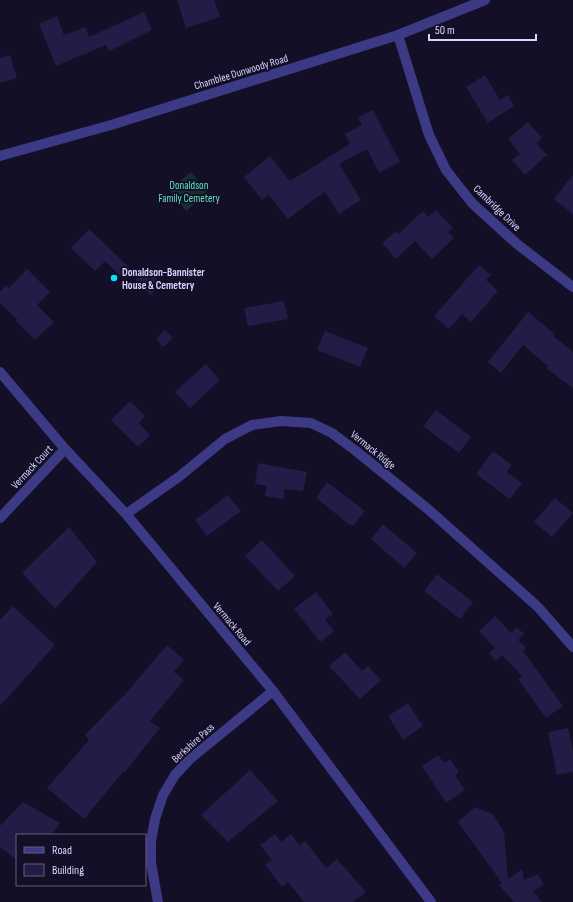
<svg xmlns="http://www.w3.org/2000/svg" width="573" height="902" font-family="'Sofia Sans Condensed',sans-serif">
  <style>
    .green { fill: #12302f }
    .building { fill: #241b47 }
    .lines { fill: none; stroke-linecap: round; stroke-linejoin: round }
    .minor { stroke: #3d3a85; stroke-width: 10 }
    .poi-dot { fill: #00e5ff; stroke: #130f26; stroke-width: 1.5 }
    .labels { text-anchor: middle; dominant-baseline: central; stroke-width: 4; stroke-linejoin: round; paint-order: stroke }
    .street-label { font-size: 11px; fill: #d9d4ff; stroke: #130f26 }
    .park-label { font-size: 11px; fill: #5fe0c0; stroke: #130f26 }
    .poi-label { font-size: 11px; font-weight: bold; fill: #d9d4ff; stroke: #130f26; text-anchor: start }
  </style>
  <rect width="100%" height="100%" fill="#130f26"/>
  <path class="green" d="M191,172L208,193L186,211L169,190Z"/>
  <path class="building" d="M177,0H214L220,17L186,28Z
    M144,12L152,30L109,51L106,45L56,66L39,24L57,16L64,35L85,27L89,37Z
    M10,55L17,78L0,83V58Z
    M485,75L500,100L508,95L514,106L488,123L466,87Z
    M373,110L400,162L379,173L367,149L339,164L361,200L339,214L325,192L310,202L288,219L269,195L262,200L244,177L270,156L290,181L350,144L345,134L362,125L358,117Z
    M528,122L542,138L536,143L547,155L525,175L512,160L520,154L508,139Z
    M573,175V214L554,199Z
    M436,210L453,228L448,232L454,238L432,259L415,241L396,259L382,243L396,231L398,234L423,211L428,217Z
    M89,229L130,268L121,277L105,261L95,271L71,248Z
    M479,265L491,275L486,280L498,291L471,322L462,314L449,329L434,316Z
    M27,269L50,292L37,305L54,322L35,340L16,321L18,320L0,303V292L6,285L9,288Z
    M146,269L161,283L151,295L135,280Z
    M284,301L288,319L248,326L244,308Z
    M528,312L555,334L553,336L573,352V388L546,368L548,366L523,345L501,373L488,362Z
    M165,330L173,338L163,347L156,339Z
    M325,331L368,348L360,367L317,350Z
    M206,364L220,380L190,408L175,392Z
    M130,401L145,416L139,423L150,435L138,447L111,420Z
    M436,410L471,437L459,453L423,426Z
    M493,451L512,465L507,472L522,483L510,499L476,474Z
    M258,463L307,472L303,491L285,489L283,499L265,496L267,486L255,484Z
    M327,482L365,511L354,525H350L316,498Z
    M228,495L241,511L207,536L195,520Z
    M555,498L573,513L552,537L534,522Z
    M383,524L417,553L404,568L371,539Z
    M69,527L97,562L55,609L22,573Z
    M262,540L295,576L278,591L245,556Z
    M437,574L473,602L460,619L424,591Z
    M316,592L333,614L325,620L334,631L320,642L294,609Z
    M13,606L55,645L0,706V620Z
    M495,616L511,633L517,627L524,634L518,640L526,648L523,651L563,706L546,718L518,679L522,676L502,655L496,661L489,653L495,648L479,631Z
    M167,645L184,660L174,672L184,680L150,721L160,728L124,773L123,772L84,819L47,788L89,740L85,735L121,698H122Z
    M345,652L362,671L368,666L381,680L360,699L329,666Z
    M408,703L423,726L403,740L388,716Z
    M568,728L573,750V772L557,775L548,732Z
    M438,755L444,763L450,759L459,772L455,775L465,790L446,803L422,766Z
    M250,770L278,801L228,842L201,815Z
    M23,802L60,823L52,835H17V860L0,847V826Z
    M475,807L493,814L504,832L508,879L522,869L524,880L538,874L544,885L533,891L542,902H514L499,885L502,883L458,822Z
    M275,834L281,842L291,834L299,845L305,841L326,868L337,859L366,892L353,902H304L288,882L282,887L265,865L272,860L260,845Z"/>
  <g class="lines">
    <path class="minor" d="M398,35L429,135L446,170L472,203L517,244L573,287
      M0,156L111,125L398,35L485,0
      M0,372L65,449L126,514L273,691L431,902
      M126,514L180,476L225,439L252,425L281,421L311,423L332,433L356,451L429,510L538,607L573,647
      M0,518L65,449
      M158,902L151,863V841L155,819L163,795L175,775L190,759L273,691"/>
  </g>
  <circle class="poi-dot" cx="114" cy="278" r="4"/>
  <g class="labels">
    <g class="street-label">
      <text transform="translate(241 72) rotate(-17)">Chamblee Dunwoody Road</text>
      <text transform="translate(497 208) rotate(44)">Cambridge Drive</text>
      <text transform="translate(373 450) rotate(39)">Vermack Ridge</text>
      <text transform="translate(32 467) rotate(-47)">Vermack Court</text>
      <text transform="translate(232 624) rotate(50)">Vermack Road</text>
      <text transform="translate(193 743) rotate(-42)">Berkshire Pass</text>
    </g>
    <g class="park-label">
      <text x="189" y="185">Donaldson<tspan x="189" dy="13">Family Cemetery</tspan></text>
    </g>
    <g class="poi-label">
      <text x="122" y="272">Donaldson-Bannister<tspan x="122" dy="13">House &amp; Cemetery</tspan></text>
    </g>
  </g>
  <rect x="16" y="834" width="130" height="52" fill="#130f26" stroke="#625e7d"/>
  <rect x="24" y="847" width="20" height="6" fill="#3d3a85" stroke="#625e7d"/>
  <text x="52" y="854" font-size="12" fill="#d9d4ff">Road</text>
  <rect x="24" y="864" width="20" height="12" fill="#241b47" stroke="#625e7d"/>
  <text x="52" y="874" font-size="12" fill="#d9d4ff">Building</text>
  <path d="M429 34v6h107v-6" fill="none" stroke="#d9d4ff" stroke-width="2"/>
  <text x="435" y="34" font-size="12" fill="#d9d4ff" stroke="#130f26" stroke-width="3" paint-order="stroke">50 m</text>
</svg>
